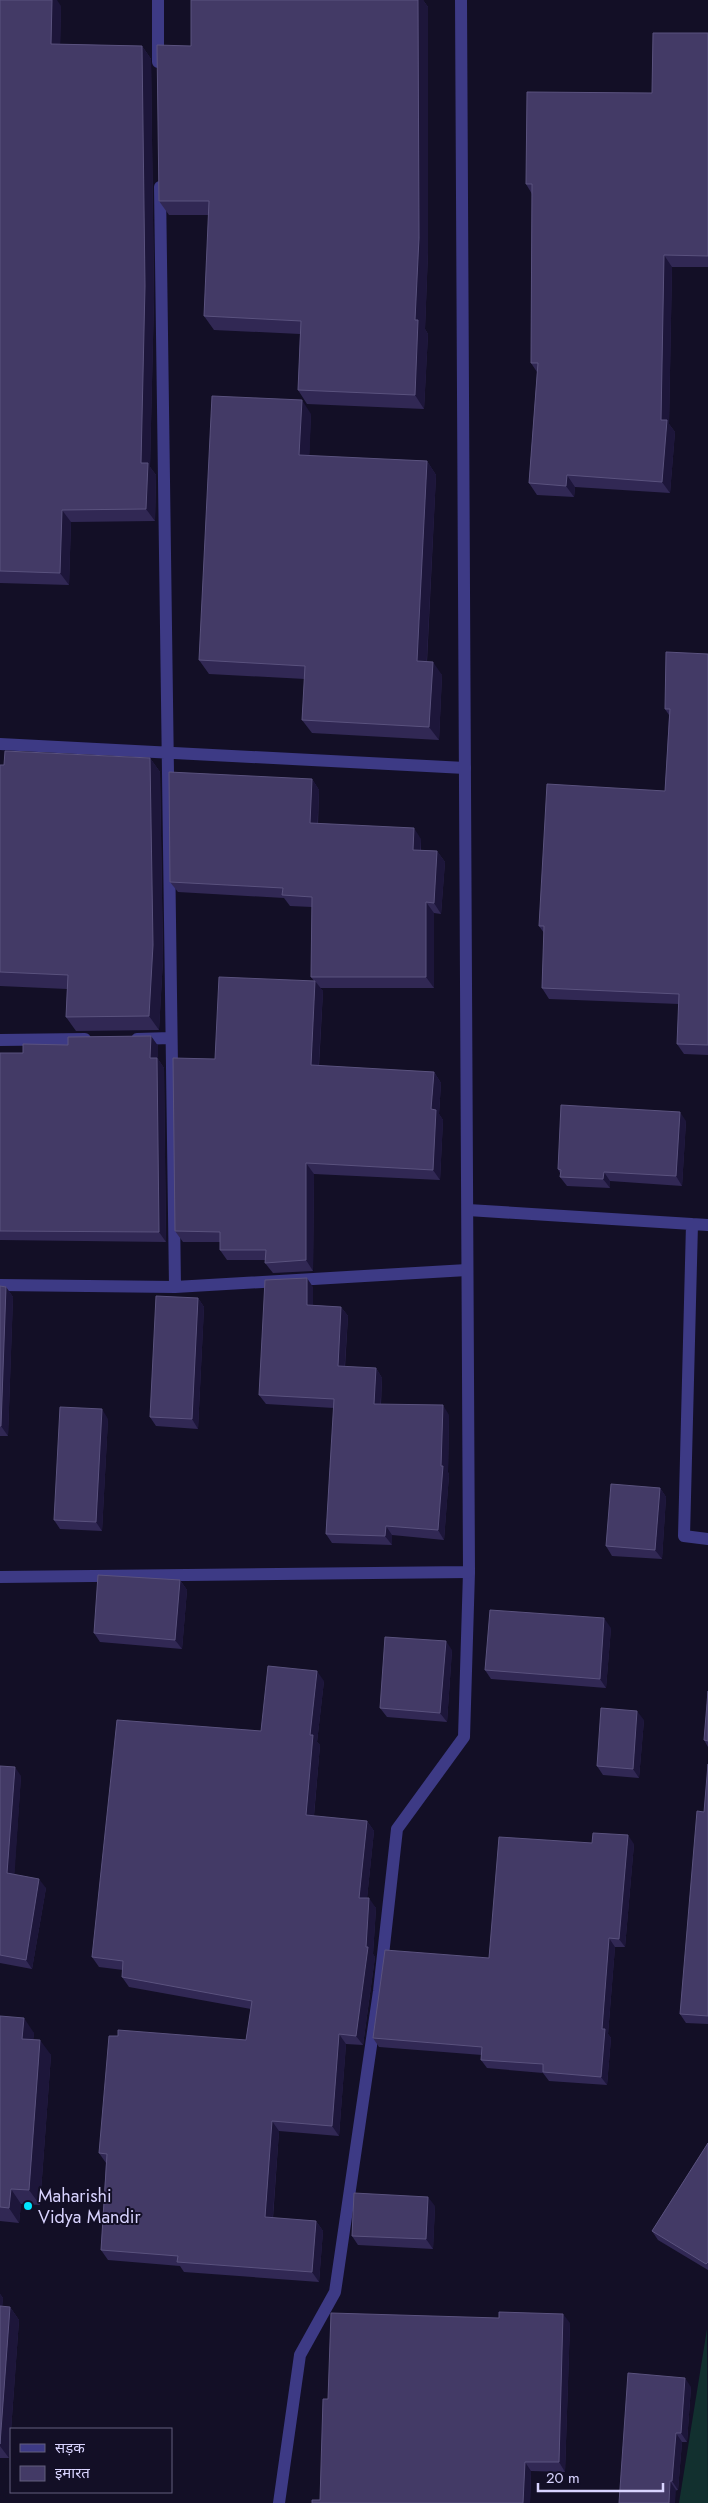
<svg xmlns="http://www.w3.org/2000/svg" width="708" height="2503" font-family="Jost,'Noto Sans Devanagari',sans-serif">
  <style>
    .green { fill: #12302f }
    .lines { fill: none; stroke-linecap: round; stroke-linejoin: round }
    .minor { stroke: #3d3a85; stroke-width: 12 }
    .tertiary { stroke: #3d3a85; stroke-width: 12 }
    .wall { fill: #312854 }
    .shaded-wall { fill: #1d163a }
    .building { fill: #433a66; stroke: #5a527e }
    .poi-dot { fill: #00e5ff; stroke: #130f26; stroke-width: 2 }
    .labels { text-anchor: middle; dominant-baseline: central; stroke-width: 4; stroke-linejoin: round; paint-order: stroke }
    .poi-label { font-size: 18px; fill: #d9d4ff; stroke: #130f26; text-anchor: start }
  </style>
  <rect width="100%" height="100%" fill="#130f26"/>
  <path class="green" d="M707,2329L708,2503H679Z"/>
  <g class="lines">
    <path class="minor" d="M158,0V62
      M160,187L175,1287
      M0,744L465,768
      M137,1039L171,1038
      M0,1040L85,1039
      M468,1210L708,1225
      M692,1224L684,1536L708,1539
      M0,1285L175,1287L467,1270
      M279,2503L300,2355L335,2292L379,1991L397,1829L464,1737L469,1572"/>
    <path class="tertiary" d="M0,1577L469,1572L461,0"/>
  </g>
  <path class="wall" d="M0,0L61,6L60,44L142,46L151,59L154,298L150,467L156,475L155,521L71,522L69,585L0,583Z
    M418,0H423L428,7V252L425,329L428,334L424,409L307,404L298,390L300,334L214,330L204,316L209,215H169L159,201L191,46Z
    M708,33V267H672L669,424L675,432L670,493L575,487L574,497L537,495L529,483L537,372L531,363L532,194L526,184L652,93Z
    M311,414L309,456L427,461L436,475L427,662L442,675L439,740L312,733L302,720L305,679L209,674L199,660Z
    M708,654V1055L684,1054L677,1044L679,1004L549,999L542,988L544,933L539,926L665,791L669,715L665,709Z
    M150,758L160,772L163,959L159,1030L76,1031L66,1017L67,989L0,986V765Z
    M312,779L319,790L318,824L421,839V850L437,851L445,862L441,914L434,913V988H320L323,991L319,1066L434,1072L441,1083L439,1114L443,1120L440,1180L314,1174L313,1271L273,1273L265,1263V1260H227L220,1250V1242H183L175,1231L215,1059L314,981L311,977L312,907L290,906L284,898L178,892L170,882Z
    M151,1036L158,1046V1059L164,1068L166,1242L0,1240V1053H23L68,1045Z
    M686,1121L682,1186L610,1181V1188L567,1186L560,1177V1173L558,1169Z
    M0,1286L6,1287L13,1297L8,1436H0Z
    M313,1287V1305L341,1307L348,1316L345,1367L376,1368L382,1378L381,1404L449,1415L448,1472L449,1475L444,1540L392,1535V1545L332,1543L326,1534L334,1408L266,1404L259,1395Z
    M198,1298L204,1307L198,1429L156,1426L150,1417Z
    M108,1419L102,1531L60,1529L54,1520Z
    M660,1488L666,1497L662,1559L612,1556L606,1546Z
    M180,1580L187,1590L182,1649L100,1642L94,1633Z
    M611,1628L606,1688L491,1679L485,1670Z
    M452,1650L447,1722L387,1717L380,1708Z
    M324,1681L317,1742L320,1745L314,1816L367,1821L374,1831L367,1898L376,1908L373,1954L375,1957L363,2045L346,2044L339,2136L279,2131L273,2218L316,2221L323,2231L319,2282L184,2272L180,2266L108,2260L101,2250L106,2163L99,2153L246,2040L251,2009L129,1987L122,1977L123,1970L99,1967L92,1957L261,1731Z
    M708,1691V1747L704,1740Z
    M644,1720L639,1778L603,1775L597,1766Z
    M708,1764V2024L686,2023L680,2014L704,1812Z
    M0,1766L21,1776L14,1875L46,1888L32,1969L0,1963Z
    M592,1843L634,1844L625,1947H615L608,2034L611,2038L607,2085L549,2081L543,2073L487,2068L481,2060L482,2055L379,2047L373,2038L489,1958Z
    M0,2016L34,2033L33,2040L51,2055L40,2205L21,2204L19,2223L0,2221Z
    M708,2143V2270L658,2240L652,2231Z
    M435,2206L433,2249L358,2245L352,2236Z
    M0,2294L3,2298L2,2307H10L19,2320L9,2458H0Z
    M570,2323L565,2472L531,2471L530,2503H312L320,2500L328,2399Z
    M691,2387L687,2442H682L678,2490L619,2503Z"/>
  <path class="shaded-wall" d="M52,0H57L61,6L60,56L51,44Z
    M418,0H423L428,7V252L425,329L428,334L424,409L415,395V320Z
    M142,46L151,59L154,298L150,467L156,475L155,521L146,509L141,463Z
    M664,255L672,267L669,424L675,432L670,493L662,482L661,420Z
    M302,400L311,414L309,469L299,455Z
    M427,461L436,475L426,675L417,661Z
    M567,475L575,487L574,497L566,486Z
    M62,510L71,522L69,585L60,573Z
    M433,662L442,675L439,740L429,727Z
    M150,758L160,772L163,959L159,1030L149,1016Z
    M312,779L319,790L317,834L310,823Z
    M414,828L421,839L420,861L413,850Z
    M437,851L445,862L441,914L434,903Z
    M426,902L434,913V988L426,977Z
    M315,981L323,991L318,1076L311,1065Z
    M151,1036L158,1046V1059L164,1068L166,1242L159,1232L150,1058Z
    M434,1072L441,1083L439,1114L443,1120L440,1180L433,1170L431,1109Z
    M680,1112L686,1121L682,1186L676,1176Z
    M306,1163L314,1174L313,1271L306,1260Z
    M604,1172L610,1181V1188L603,1179Z
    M307,1278L313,1287V1314L307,1305Z
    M6,1287L13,1297L8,1436L1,1426Z
    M198,1298L204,1307L198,1429L192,1419Z
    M341,1307L348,1316L344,1375L338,1366Z
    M376,1368L382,1378L380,1413L374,1404Z
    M443,1405L449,1415L448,1472L449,1475L444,1540L438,1530L441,1466Z
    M102,1409L108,1419L102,1531L96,1522Z
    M660,1488L666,1497L662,1559L655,1550Z
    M386,1526L392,1535V1545L385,1536Z
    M180,1580L187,1590L182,1649L175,1640Z
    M604,1618L611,1628L606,1688L600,1679Z
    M446,1641L452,1650L447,1722L440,1713Z
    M317,1671L324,1681L317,1742L320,1745L313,1825L306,1815L310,1735Z
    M637,1711L644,1720L639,1778L633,1769Z
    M15,1767L21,1776L14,1883L7,1873Z
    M367,1821L374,1831L366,1908L359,1898Z
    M628,1835L634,1844L625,1947L619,1939Z
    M39,1879L46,1888L32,1969L26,1960Z
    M369,1898L376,1908L373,1954L375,1957L363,2045L356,2036L366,1947Z
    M609,1938L615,1947L608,2034L611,2038L607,2085L601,2077L602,2029Z
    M24,2018L34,2033L32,2054L22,2039Z
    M339,2034L346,2044L339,2136L332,2126Z
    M40,2040L51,2055L40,2205L29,2190Z
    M272,2121L279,2131L272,2227L265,2217Z
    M11,2189L21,2204L19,2223L9,2208Z
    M428,2197L435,2206L433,2249L426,2239Z
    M316,2221L323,2231L319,2282L312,2272Z
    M0,2294L3,2298L1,2318L0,2316Z
    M10,2307L19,2320L9,2458L0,2446Z
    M563,2314L570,2323L565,2472L559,2462Z
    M685,2378L691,2387L687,2442L681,2433Z
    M676,2433L682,2442L678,2490L672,2481Z
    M525,2462L531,2471L530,2503H523Z
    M670,2481L676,2490L675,2503H669Z"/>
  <path class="building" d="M0,0H52L51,44L142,46L145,286L141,463H148L146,509L62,510L60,573L0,571Z
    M191,0H418L419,238L415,320H418L415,395L298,390L301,321L204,316L209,201H159L157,45L191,46Z
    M653,33H708V256L664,255L661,420H667L662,482L567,475L566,486L529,483L538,363H531L532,184H526L527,92L652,93Z
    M212,396L302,400L299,455L427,461L417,661L433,662L429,727L302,720L305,666L199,660Z
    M666,652L708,654V1045L677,1044L679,994L542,988L544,926H539L547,784L665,791L670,709H665Z
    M5,751L150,758L153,945L149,1016L66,1017L68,975L0,972V765H4Z
    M169,772L312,779L310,823L414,828L413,850L437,851L434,903L426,902V977H311L312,897L282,895L283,888L170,882Z
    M219,977L315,981L311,1065L434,1072L431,1109L436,1110L433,1170L306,1163V1260L265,1263L266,1250H220V1232L175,1231L173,1058L215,1059Z
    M151,1036L150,1058H157L159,1232L0,1231V1053H23V1044L68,1045V1037Z
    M561,1105L680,1112L676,1176L604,1172L603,1179L560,1177L561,1170L558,1169Z
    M307,1278V1305L341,1307L338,1366L376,1368L374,1404L443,1405L441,1466H443L438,1530L386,1526L385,1536L326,1534L334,1399L259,1395L265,1280Z
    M0,1286L6,1287L1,1426H0Z
    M156,1296L198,1298L192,1419L150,1417Z
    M60,1407L102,1409L96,1522L54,1520Z
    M611,1484L660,1488L655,1550L606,1546Z
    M98,1575L180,1580L175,1640L94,1633Z
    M490,1610L604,1618L600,1679L485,1670Z
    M385,1637L446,1641L440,1713L380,1708Z
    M268,1666L317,1671L310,1735H313L306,1815L367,1821L359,1898H369L366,1947H368L356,2036L339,2034L332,2126L272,2121L265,2217L316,2221L312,2272L177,2262L178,2256L101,2250L107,2154L99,2153L109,2036H118V2030L246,2040L252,2001L122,1977L123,1961L92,1957L117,1720L261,1731Z
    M708,1691V1741L704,1740Z
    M601,1708L637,1711L633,1769L597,1766Z
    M708,1764V2016L680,2014L697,1811L704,1812Z
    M0,1766L15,1767L7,1873L39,1879L26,1960L0,1955Z
    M593,1833L628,1835L619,1939L609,1938L602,2029H605L601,2077L543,2072V2064L481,2060L482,2047L373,2038L385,1950L489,1958L499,1837L592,1843Z
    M0,2016L24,2018L22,2039L40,2040L29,2190L11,2189L9,2208L0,2207Z
    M708,2143V2262L706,2264L652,2231Z
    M354,2193L428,2197L426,2239L352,2236Z
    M0,2306L10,2307L0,2444Z
    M499,2312L563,2314L559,2462H525L523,2503H312V2500H320L323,2399H328L331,2313L499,2318Z
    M628,2373L685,2378L681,2433H676L672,2481H670L669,2503H619Z"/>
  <circle class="poi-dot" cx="28" cy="2206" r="5"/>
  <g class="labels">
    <g class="poi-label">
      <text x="38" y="2196">Maharishi<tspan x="38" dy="21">Vidya Mandir</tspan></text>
    </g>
  </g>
  <rect x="10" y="2428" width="162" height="65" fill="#130f26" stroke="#625e7d"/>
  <rect x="20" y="2444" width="25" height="8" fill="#3d3a85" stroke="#625e7d"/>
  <text x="55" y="2453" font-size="15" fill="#d9d4ff">सड़क</text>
  <rect x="20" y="2466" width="25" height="15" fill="#433a66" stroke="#625e7d"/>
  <text x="55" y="2478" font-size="15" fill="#d9d4ff">इमारत</text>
  <path d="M538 2483v8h125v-8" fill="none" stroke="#d9d4ff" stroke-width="2.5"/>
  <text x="546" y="2483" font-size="15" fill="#d9d4ff" stroke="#130f26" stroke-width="4" paint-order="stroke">20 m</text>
</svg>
